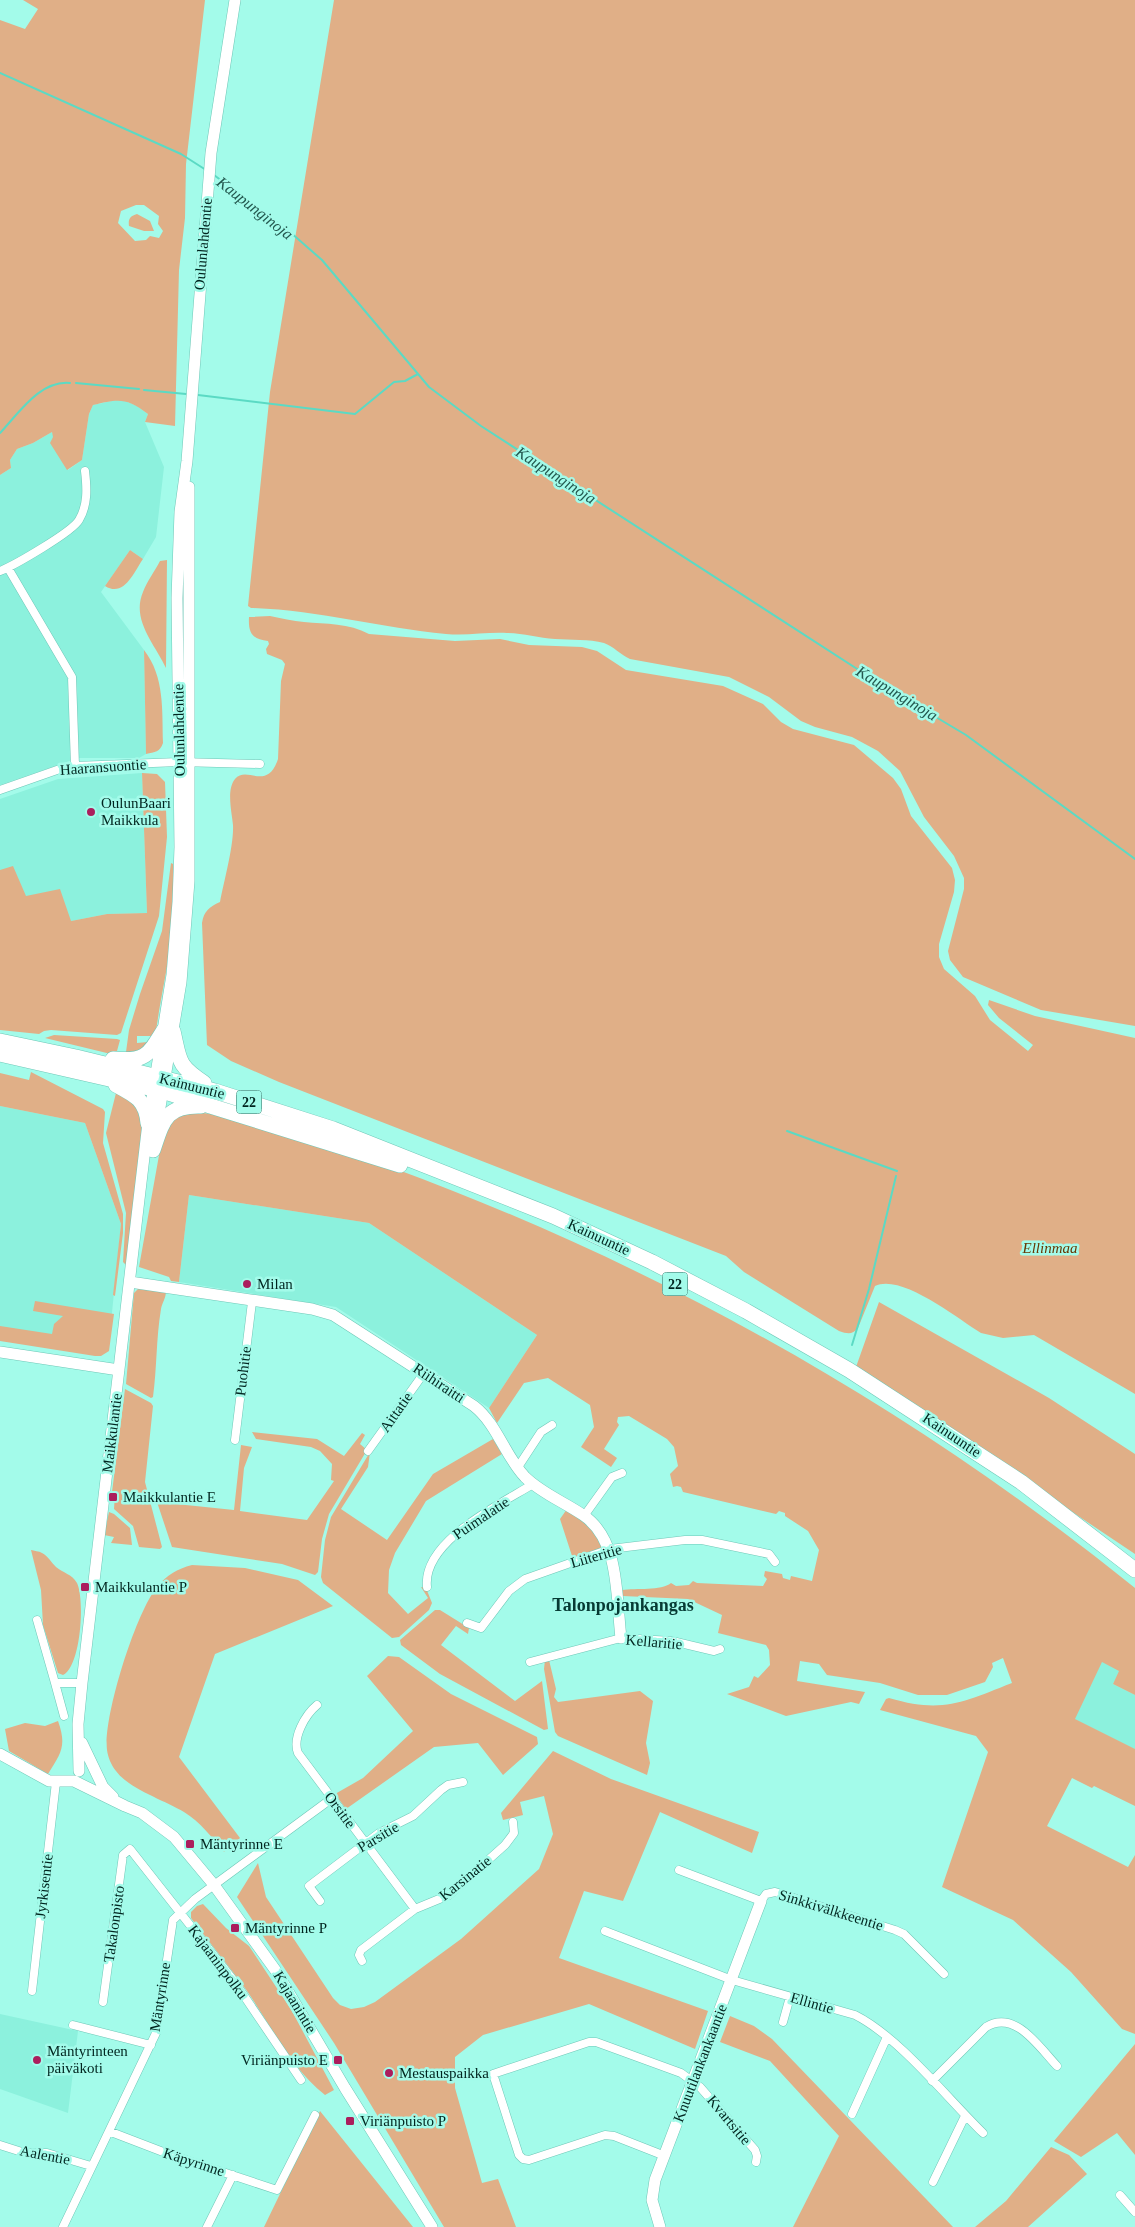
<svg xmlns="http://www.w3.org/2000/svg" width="1135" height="2227" font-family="'Times New Roman',serif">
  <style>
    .built { fill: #8cf1dd }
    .green { fill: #e0af87; fill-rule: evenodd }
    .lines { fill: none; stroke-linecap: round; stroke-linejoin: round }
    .stream { stroke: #5bdac4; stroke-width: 2 }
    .street-casing { stroke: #6fc7b7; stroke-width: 9 }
    .secondary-casing { stroke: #6fc7b7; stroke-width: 12 }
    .highway-casing { stroke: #6fc7b7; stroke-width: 16 }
    .street { stroke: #fff; stroke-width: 8 }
    .secondary { stroke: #fff; stroke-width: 11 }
    .highway { stroke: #fff; stroke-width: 15 }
    .poi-dot { fill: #ab1e5d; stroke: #a3fbea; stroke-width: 2 }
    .labels { text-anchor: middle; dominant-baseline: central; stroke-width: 5; stroke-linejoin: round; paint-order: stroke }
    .shield { fill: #a3fbea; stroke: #31655c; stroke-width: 1 }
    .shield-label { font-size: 14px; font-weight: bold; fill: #00251f }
    .street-label { font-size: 15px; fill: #00251f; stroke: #a3fbea }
    .poi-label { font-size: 15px; fill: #00251f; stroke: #a3fbea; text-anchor: start }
    .park-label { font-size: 15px; font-style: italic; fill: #663805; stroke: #a3fbea }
    .water-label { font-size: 16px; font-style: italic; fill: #23584f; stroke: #a3fbea }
    .quarter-label { font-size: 18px; font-weight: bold; fill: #063a33; stroke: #a3fbea }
  </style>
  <rect width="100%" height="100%" fill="#a3fbea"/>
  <path class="built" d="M121,399L137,406L148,414L145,422L164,467L156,537L143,559L130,550L101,592L144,650L146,754L139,758H78L0,785V475L11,468L10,460L17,449L33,443L52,432L68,470L82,460L89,414L93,405Z
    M142,773L147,913L107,914L71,921L0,910V799L58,779Z
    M0,1106L85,1123L121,1224L109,1342L0,1341Z
    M189,1195L369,1223L537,1335L489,1408L336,1307L179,1282Z
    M1102,1661L1120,1671L1113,1684L1135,1695V1762L1068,1732Z
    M0,2014L78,2031L68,2113L0,2089Z"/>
  <path class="green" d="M23,0H205L186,164L185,218L179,270L175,426L145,422L148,414C126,397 118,399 93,405L89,414L82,460L67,470L50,443L53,437L52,432L33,443L17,449L10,460L11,468L0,475V20L25,29L38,9ZM136,205H144L159,216L158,224L163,231L159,238L150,236L146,240L135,241L118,223L121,211Z
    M334,0H1135V1026L1041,1010L963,977L950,960L948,951L964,889V878L954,856L924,817L900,771L878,751L852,737L815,727L801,721L769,697L729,677L630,659C621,655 613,646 604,643C589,639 571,640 555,639C539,638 523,633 507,633C486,632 467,636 446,634C381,628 318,610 251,608L248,606L270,392Z
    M137,214L150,221L154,231H144L129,226C128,219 130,216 137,214Z
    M130,550L143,559C134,572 124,598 105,586Z
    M167,560L166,668C155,644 131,620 143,592C147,581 155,571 160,561Z
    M270,616C281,618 293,621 304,622C326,624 349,623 369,634L455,641L500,639L529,645L582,647L597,651L626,670L723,686L763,704L781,722L793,729L854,745L893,778L901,789L911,816L952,868L955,880L954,892L939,944V957L944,969L975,996L990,1020L1028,1051L1033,1045L999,1018L988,1005L989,1000L1035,1016L1135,1038V1394L1034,1335L1003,1338L981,1333C957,1318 901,1273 875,1286L858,1328C852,1335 848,1334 839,1331L744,1272L726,1256L279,1082L231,1061L207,1045L202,923C204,911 209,907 220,902C224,881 234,845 233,825C232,813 226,790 235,779C247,765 267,792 278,759L281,681L285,664L282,660L267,654L266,649L269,644L268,641C253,639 248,634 249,617Z
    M144,650C165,677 162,711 163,743C160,752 155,752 146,754Z
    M142,773L157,774L165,782L167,837L159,916L121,1033L117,1035L51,1030L44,1031L39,1034L0,1030V870L13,866L26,896L60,889L71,921L107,914L147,913Z
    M171,863L173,864C181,914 163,981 156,1031L152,1036H137V1043L148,1042L149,1048L130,1053L126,1052L129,1030L140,994L162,931Z
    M54,1035L117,1039L120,1040L117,1051H113L115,1055L45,1038Z
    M31,1072L103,1109L105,1112L103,1143L123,1214V1233L115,1296L113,1295L121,1224L85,1123L0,1106V1073L29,1080Z
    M116,1093L141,1108L143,1132L126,1265L123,1262L126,1213L106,1133Z
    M187,1111L211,1114C255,1127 299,1141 342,1154C359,1159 377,1162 393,1168C662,1267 912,1408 1135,1588V1695L1113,1684L1119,1671L1102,1662L1075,1719L1135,1749V1806L1094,1786L1092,1788L1072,1778L1047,1826L1128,1867L1135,1855V2034L1122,2029L1071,1972L1013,1920L942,1887L988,1752L976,1736L880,1710L886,1699L889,1698C943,1714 963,1702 1012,1683L1003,1658L992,1663L993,1667L985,1682L947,1695H918L880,1683L827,1675L819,1664L800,1661L797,1681L865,1692L859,1704L851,1702L786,1716L727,1694L749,1687L754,1676L758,1678L770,1665L769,1650L766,1645L718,1633L722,1615L688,1599L623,1596L622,1590C636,1588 661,1591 671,1583L676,1586L689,1585L693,1581L697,1583L763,1586L767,1579L764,1576L765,1571L782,1574L783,1578L790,1580L791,1576L812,1581L819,1550L808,1531L785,1516V1513L779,1511L776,1514L683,1492L681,1487L677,1486L673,1487L670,1474L678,1466L674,1447L667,1439L629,1416L618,1417L617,1422L619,1425L604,1449L617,1458L611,1467L581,1447L594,1427L590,1405L548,1378L524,1383L497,1423L489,1408L537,1335L369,1223L189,1195L179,1282L171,1281L169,1277L139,1267L163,1133L165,1125Z
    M138,1289L166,1291C166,1298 162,1303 161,1309C156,1339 157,1368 153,1397L151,1398L126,1384L134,1293Z
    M35,1301L114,1314L109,1351L101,1356H95L0,1341V1326L52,1334L54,1324L63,1316L33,1311Z
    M879,1302L1049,1398L1135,1454V1554L856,1367Z
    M125,1389L151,1403L153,1406L145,1482L162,1547L160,1549L139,1547L133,1526L114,1509L115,1493L112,1492Z
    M252,1432L317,1439L344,1456L362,1433L365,1435L360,1444L367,1450L329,1514L322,1539L318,1572L315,1575L282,1564L172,1547L157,1502L234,1510L241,1445L252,1447L244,1468L240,1511L307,1520L334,1481L331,1480L332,1464L320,1451L311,1447L256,1439Z
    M493,1439L502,1454L426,1501L395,1553L389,1570L388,1593L408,1614L428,1598L421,1587L426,1588L432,1603L429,1610L399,1637L392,1638L323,1583L321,1577L325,1540L331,1517L370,1452L368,1467L341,1509L387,1540L433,1474Z
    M567,1509L593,1528L603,1548L573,1559L560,1519Z
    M109,1512L114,1514L130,1528L132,1545L111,1543L114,1537L104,1535Z
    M31,1550C34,1551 39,1551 42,1553C48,1556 51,1562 56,1567C63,1573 72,1574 77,1583C85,1600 81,1666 63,1675L58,1673L43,1625L41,1590Z
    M192,1565L245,1568L298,1580L333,1606L215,1654L179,1757L240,1838L224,1852C212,1837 200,1822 184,1812C164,1800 129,1789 116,1771C111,1765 108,1757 107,1750C103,1717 136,1612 157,1587C167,1575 177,1569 192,1565Z
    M435,1610H440L469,1628L468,1634L456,1626L441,1645L515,1701L542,1681L548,1729L544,1730L440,1674L401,1645L400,1640Z
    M388,1656L399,1657L451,1694L537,1737L538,1744L503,1775L478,1743L434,1747L346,1809L335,1794L363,1778L413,1731L367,1676Z
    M545,1660H549L556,1689L554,1697L558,1702L640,1691L653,1701L646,1743L650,1763L647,1775L558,1736L555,1732L544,1669Z
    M58,1721C67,1746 61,1753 48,1774L9,1751L5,1729L25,1723L45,1726Z
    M553,1751L611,1779L759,1832L752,1853L660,1812L623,1901L584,1891L559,1958L708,2011L695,2049L589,2004L483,2035L455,2057V2088L482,2183L498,2179L516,2227H444L334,2043L237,1897L258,1863L266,1897L333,1998L340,2005L351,2009L364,2007L375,2002L461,1939L539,1869L553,1834L544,1796L520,1802L523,1815L503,1820L501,1813Z
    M203,1904L226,1928L249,1946L292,2011L334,2090L325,2095C290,2067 272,2027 247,1991C229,1966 209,1942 191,1918V1912L197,1906Z
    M730,2016L754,2026L772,2039L953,2227H793L839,2136L770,2061L720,2042Z
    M1135,2044V2155L1117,2133L1081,2157L1054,2141Z
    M320,2111L413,2227H264Z
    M1051,2147L1069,2155L1087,2174L1028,2227H975L1006,2201Z"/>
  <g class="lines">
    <path class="stream" d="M0,73L181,154L206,170
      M214,175L290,232L322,260L429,387L481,426L882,685L966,735L1135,859
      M76,383L139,389
      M144,390L186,394
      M198,395L355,414L394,382L405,381L418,374
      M0,433C19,413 40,380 70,383
      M787,1131L897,1171
      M852,1345L869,1289L896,1176"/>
    <defs>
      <path id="street" d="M8,568L72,677L75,766
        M0,571C15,565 72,532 79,520C88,505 87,488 85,471
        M0,790L57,770L75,766L179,762L260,764
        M235,1440L252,1302
        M368,1451L424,1373
        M518,1467L541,1432L552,1425
        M584,1516L612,1477L622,1473
        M427,1587C422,1541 501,1504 533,1484
        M37,1620L55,1683H82
        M467,1623L481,1628L509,1591L525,1579L610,1549L685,1540H702L769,1554L775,1562
        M530,1662L621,1638L672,1641L714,1651L720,1649
        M55,1683L64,1716
        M317,1705C305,1715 292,1738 298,1753L415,1909
        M679,1870L761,1901L766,1894L775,1892L895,1930L904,1934L944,1974
        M320,1901L309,1886L379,1833L413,1816L441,1790L448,1785L463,1782
        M605,1931L732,1980L855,2015C899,2037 947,2098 983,2133
        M362,1961L359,1955L361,1950L415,1909L449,1895L505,1845L514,1833L513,1822
        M32,1991L56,1782
        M103,2002L123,1855L130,1849L234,1981L301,2080
        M783,2022L790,1997
        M73,2025L151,2045
        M932,2081L986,2027C1015,2009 1039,2047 1057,2066
        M852,2114L887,2037
        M111,2132L171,2155L277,2190L315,2115
        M0,2145L25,2153H47L91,2166
        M665,2156L614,2136L605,2135L529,2160L523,2159L519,2155L493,2074L589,2042H596L681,2073L700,2087L755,2150L757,2156L756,2162
        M933,2182L965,2116
        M1120,2195L1135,2212
        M63,2227L156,2033L173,1920L195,1899L331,1799
        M207,2227L233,2175"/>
      <path id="secondary" d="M156,1131L181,982L189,881V487
        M130,1282L312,1309L333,1315L474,1406C497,1424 505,1456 525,1477C541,1493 564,1502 583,1515C620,1540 616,1596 621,1638
        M0,1352L119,1370
        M82,1743L103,1787L113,1797
        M0,1754L49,1781H74L125,1806L142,1813L174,1837L214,1885L276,1971L345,2088L432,2227
        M79,1771L78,1724L82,1683L148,1123L172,975L178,902L180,847L177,598L180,512L187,461L211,153L235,0
        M660,2227L652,2200L655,2180L761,1901"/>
      <path id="highway" d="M173,1031C180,1061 177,1065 204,1083
        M0,1041L76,1057L215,1091L333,1129L553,1216L652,1262L746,1311L849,1370L1021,1482L1135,1570
        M0,1054L162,1091L400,1165
        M113,1059C145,1062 148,1056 164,1030
        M116,1085C135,1095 146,1100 148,1123
        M153,1150C163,1120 166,1105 201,1106"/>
    </defs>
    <use href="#street" class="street-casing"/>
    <use href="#secondary" class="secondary-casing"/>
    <use href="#highway" class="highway-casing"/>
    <use href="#street" class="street"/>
    <use href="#secondary" class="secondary"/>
    <use href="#highway" class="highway"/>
  </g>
  <g class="poi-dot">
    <circle cx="91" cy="812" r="5"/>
    <circle cx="247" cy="1284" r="5"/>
    <rect x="108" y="1492" width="10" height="10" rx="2.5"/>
    <rect x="80" y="1582" width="10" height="10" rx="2.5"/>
    <rect x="185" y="1839" width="10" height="10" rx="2.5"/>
    <rect x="230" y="1923" width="10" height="10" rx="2.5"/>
    <circle cx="37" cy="2060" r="5"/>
    <rect x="333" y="2055" width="10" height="10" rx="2.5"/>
    <circle cx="389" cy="2073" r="5"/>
    <rect x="345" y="2116" width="10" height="10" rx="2.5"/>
  </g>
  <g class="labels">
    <g class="shield">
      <rect x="236.5" y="1090.5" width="25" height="23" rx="4"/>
      <rect x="662.5" y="1272.5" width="25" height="23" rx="4"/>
    </g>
    <g class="shield-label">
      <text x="249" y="1102">22</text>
      <text x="675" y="1284">22</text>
    </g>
    <g class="street-label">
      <text transform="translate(203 244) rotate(-85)">Oulunlahdentie</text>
      <text transform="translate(179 730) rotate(-91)">Oulunlahdentie</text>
      <text transform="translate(103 767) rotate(-4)">Haaransuontie</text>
      <text transform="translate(192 1086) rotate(14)">Kainuuntie</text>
      <text transform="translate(599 1237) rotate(25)">Kainuuntie</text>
      <text transform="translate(243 1371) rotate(-83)">Puohitie</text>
      <text transform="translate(439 1383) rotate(34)">Riihiraitti</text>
      <text transform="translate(396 1412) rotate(-55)">Aittatie</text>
      <text transform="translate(112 1433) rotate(-83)">Maikkulantie</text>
      <text transform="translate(952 1435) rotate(34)">Kainuuntie</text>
      <text transform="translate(481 1518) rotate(-34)">Puimalatie</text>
      <text transform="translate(596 1556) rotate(-16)">Liiteritie</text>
      <text transform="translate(654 1642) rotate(5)">Kellaritie</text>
      <text transform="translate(340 1810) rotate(53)">Orsitie</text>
      <text transform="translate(378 1837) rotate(-31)">Parsitie</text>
      <text transform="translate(465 1878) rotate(-39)">Karsinatie</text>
      <text transform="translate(44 1886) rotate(-83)">Jyrkisentie</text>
      <text transform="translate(831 1910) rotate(17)">Sinkkivälkkeentie</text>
      <text transform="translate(114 1924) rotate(-82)">Takalonpisto</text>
      <text transform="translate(218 1962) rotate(53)">Kajaaninpolku</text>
      <text transform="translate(160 1997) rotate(-81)">Mäntyrinne</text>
      <text transform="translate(295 2002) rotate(59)">Kajaanintie</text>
      <text transform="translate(812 2003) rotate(16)">Ellintie</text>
      <text transform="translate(700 2063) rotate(-69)">Knuutilankankaantie</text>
      <text transform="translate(729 2120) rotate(50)">Kvartsitie</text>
      <text transform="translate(45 2155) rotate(11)">Aalentie</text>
      <text transform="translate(194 2162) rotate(18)">Käpyrinne</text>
    </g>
    <g class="poi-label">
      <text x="101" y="803">OulunBaari<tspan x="101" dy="17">Maikkula</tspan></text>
      <text x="257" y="1284">Milan</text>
      <text x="123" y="1497">Maikkulantie E</text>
      <text x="95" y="1587">Maikkulantie P</text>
      <text x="200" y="1844">Mäntyrinne E</text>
      <text x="245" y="1928">Mäntyrinne P</text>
      <text x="47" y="2051">Mäntyrinteen<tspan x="47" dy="17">päiväkoti</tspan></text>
      <text x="328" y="2060" text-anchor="end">Viriänpuisto E</text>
      <text x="399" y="2073">Mestauspaikka</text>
      <text x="360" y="2121">Viriänpuisto P</text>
    </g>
    <g class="park-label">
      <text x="1050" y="1248">Ellinmaa</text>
    </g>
    <g class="water-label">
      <text transform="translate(255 208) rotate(38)">Kaupunginoja</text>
      <text transform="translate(556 475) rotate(33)">Kaupunginoja</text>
      <text transform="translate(897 693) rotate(31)">Kaupunginoja</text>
    </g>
    <g class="quarter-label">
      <text x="623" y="1605">Talonpojankangas</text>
    </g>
  </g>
</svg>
